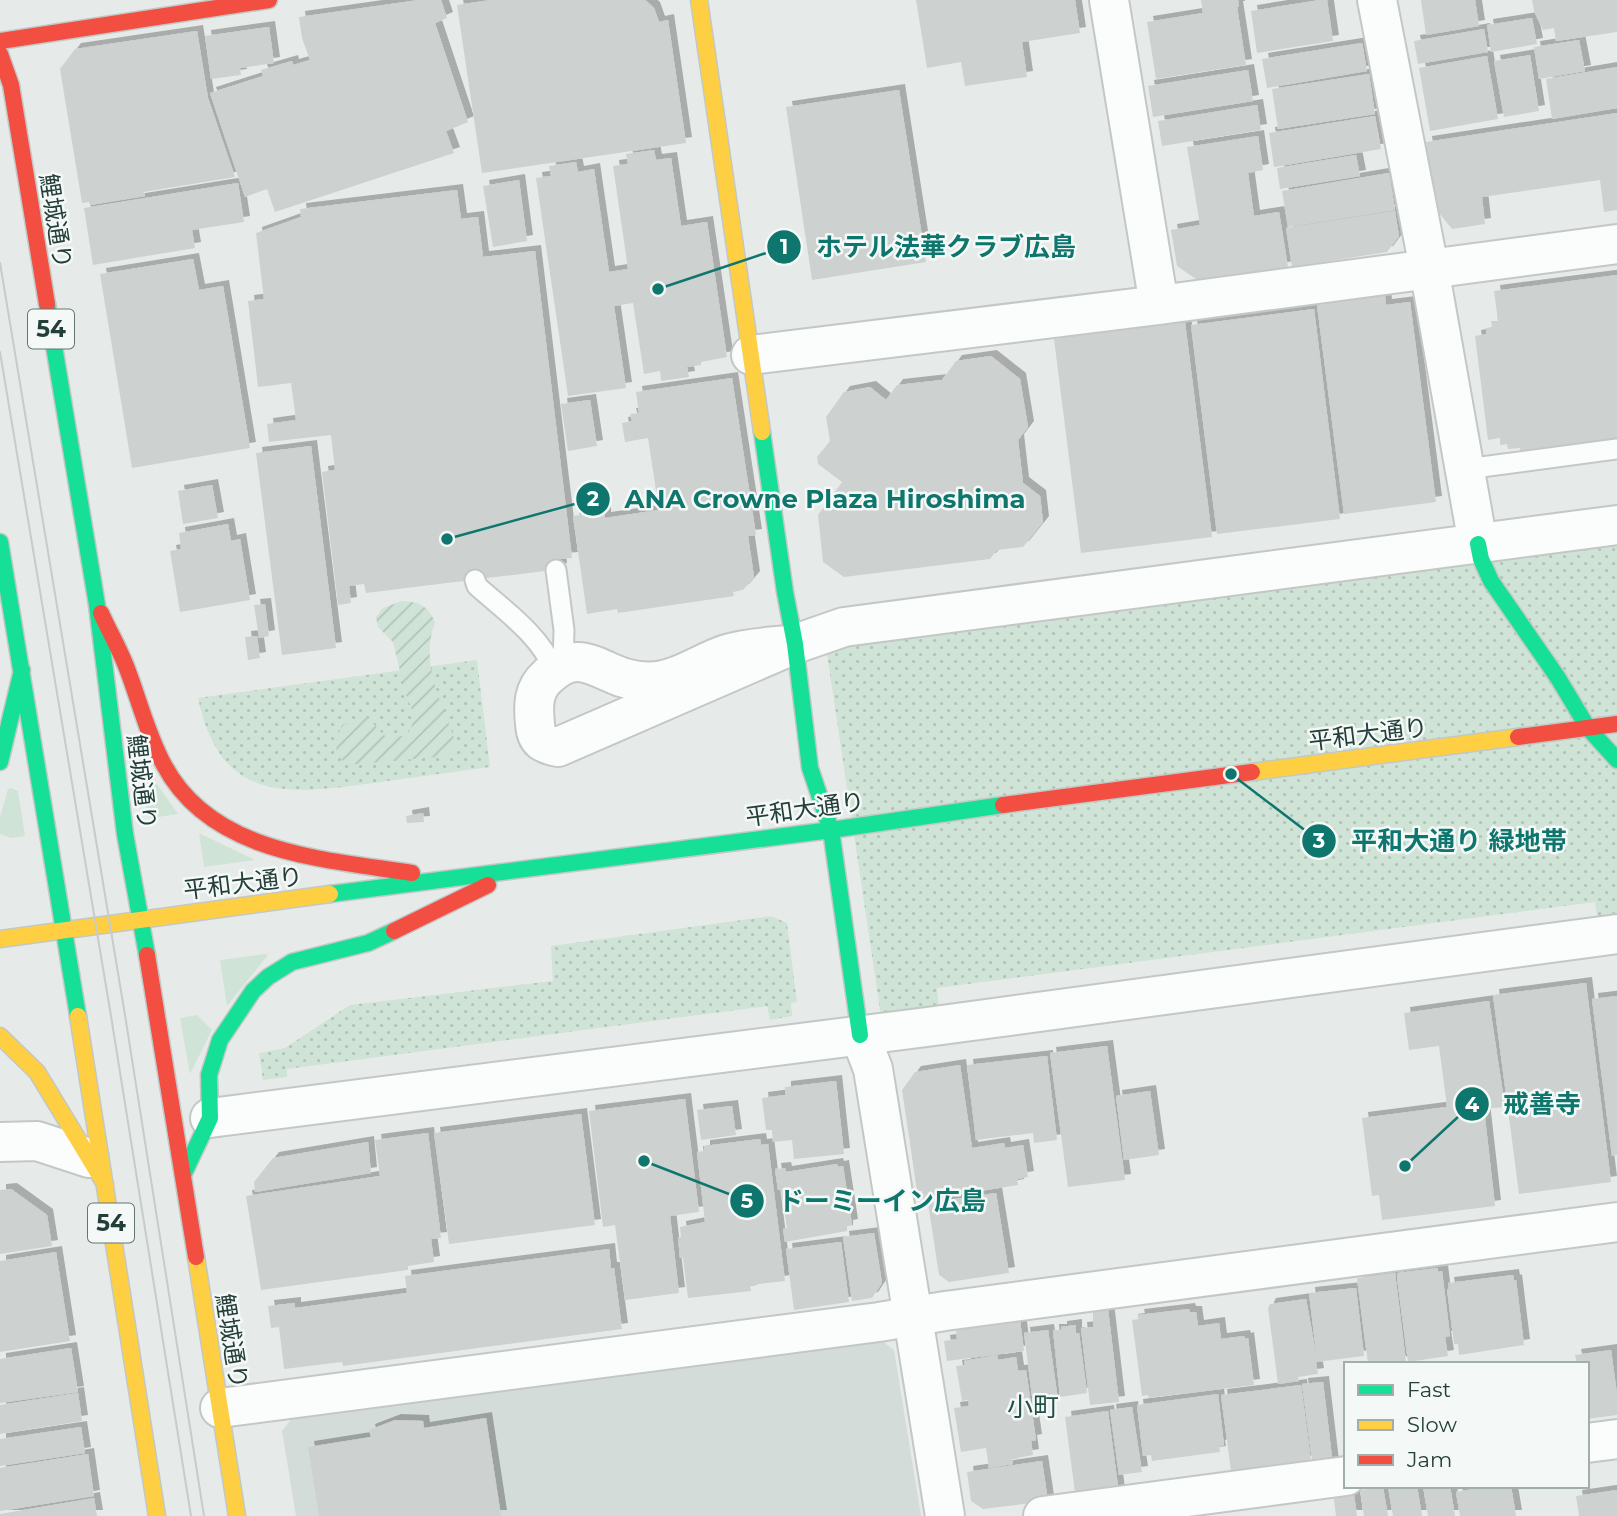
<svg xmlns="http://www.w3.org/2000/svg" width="1617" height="1516" font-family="Montserrat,'Noto Sans JP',sans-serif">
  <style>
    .built { fill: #d4dcd9 }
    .grass { fill: #d0e3d7 }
    .park { fill: url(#park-dots) }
    .garden { fill: url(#garden-furrows) }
    .building { fill: #cdd2d0; filter: url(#shadow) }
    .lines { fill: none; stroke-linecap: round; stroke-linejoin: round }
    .lane-casing { stroke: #c3c8c6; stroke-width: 23 }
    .street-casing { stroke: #c3c8c6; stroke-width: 42 }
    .fast-casing { stroke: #c2c8c6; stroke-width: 19 }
    .slow-casing { stroke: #c2c8c6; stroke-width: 19 }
    .jam-casing { stroke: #c2c8c6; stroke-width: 19 }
    .lane { stroke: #fbfcfc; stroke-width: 19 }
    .street { stroke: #fbfcfc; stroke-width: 38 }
    .fast { stroke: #16e098; stroke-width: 16 }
    .slow { stroke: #ffcf43; stroke-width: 16 }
    .jam { stroke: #f24e42; stroke-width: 16 }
    .tram { stroke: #c7ccca; stroke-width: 2 }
    .labels { text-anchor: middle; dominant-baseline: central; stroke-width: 5; stroke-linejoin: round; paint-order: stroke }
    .shield { fill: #f4f9f7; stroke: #627672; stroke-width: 2 }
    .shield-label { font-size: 23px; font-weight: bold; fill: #243e39 }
    .street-label { font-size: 24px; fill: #243e39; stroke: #f4f9f7 }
    .neighbourhood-label { font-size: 26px; fill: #205048; stroke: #f4f9f7 }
    .leader { fill: none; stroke: #0f766e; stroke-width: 2.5 }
    .callout-dot { fill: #0f766e; stroke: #f4f9f7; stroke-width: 2.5 }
    .mark-label { font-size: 21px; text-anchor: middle; font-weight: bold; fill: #fff }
    .callout-label { font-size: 26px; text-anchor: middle; font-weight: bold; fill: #0f766e; stroke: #f4f9f7; stroke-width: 5; stroke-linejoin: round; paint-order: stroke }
  </style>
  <defs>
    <pattern id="park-dots" width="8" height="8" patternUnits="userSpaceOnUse" patternTransform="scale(1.75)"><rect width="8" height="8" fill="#d0e3d7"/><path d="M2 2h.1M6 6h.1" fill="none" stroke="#b2c4b9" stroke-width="1.8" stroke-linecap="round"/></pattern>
    <pattern id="garden-furrows" width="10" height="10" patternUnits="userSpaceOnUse" patternTransform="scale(1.75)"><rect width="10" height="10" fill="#d0e3d7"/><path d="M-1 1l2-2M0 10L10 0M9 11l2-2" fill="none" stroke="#b2c4b9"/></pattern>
    <filter id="shadow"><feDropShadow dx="6" dy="-6" stdDeviation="0" flood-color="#0004"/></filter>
  </defs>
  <rect width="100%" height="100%" fill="#e6ebe9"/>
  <path class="built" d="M878,1338L894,1350L921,1516H296L282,1431L297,1412Z"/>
  <path class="grass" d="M142,763L178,814L151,818L148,816L140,766Z
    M12,788L18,791L25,836L11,838L0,834V817L8,789Z
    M199,833L255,860L204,867Z
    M265,954L268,955L227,1006L220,960Z
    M197,1015L212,1030L190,1074L180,1018Z"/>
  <path class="park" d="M1617,537V921L1598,923L1595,902L937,988L939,1009L881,1016L826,647Z
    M477,660L490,767C451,772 412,778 373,783C286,795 220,803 198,698Z
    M771,916L787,923L797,1002L791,1003L792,1016L770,1020L767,1006L287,1069V1077L263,1080L259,1053L285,1048L350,1005L553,981L551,946Z"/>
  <path class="garden" d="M402,601C420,602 428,606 435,622C419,666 443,703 456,744L448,756L346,765L336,752L337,737L342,725L367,717L386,737L405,736L411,729L414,715L405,692L393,642L378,627L376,617L383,608Z"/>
  <path class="building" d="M419,0H441L447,18L435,23L468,122L446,131L454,153L275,212L267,189L245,197L210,93L263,76L261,70L292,61L293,65L310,60L302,38L299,17Z
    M491,0H645L654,8L659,22L668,20L686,143L482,173L457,5Z
    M916,0H1075L1080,33L1022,42L1027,77L965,86L961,62L927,68Z
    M1201,0H1238L1239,7H1237L1246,65L1156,79L1147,22L1203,13Z
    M1320,0H1327L1333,41L1257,53L1251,11Z
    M1421,0H1475L1479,26L1426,35Z
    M1532,0H1617V32L1556,41L1554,28L1543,30L1534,11Z
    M1532,18L1537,44L1491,52L1487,25Z
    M269,27L274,63L240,68L241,75L211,79L205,36Z
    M1484,29L1488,52L1418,64L1414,41Z
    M197,31L208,98L235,177L144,192L145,196L90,205L89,202L82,203L60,69L75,49Z
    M1579,40L1585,71L1539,79L1534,47Z
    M1362,43L1367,71L1267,88L1262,59Z
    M1530,55L1539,111L1504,117L1494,61Z
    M1487,56L1498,119L1430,131L1419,68Z
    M1617,67V108L1552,119L1546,79Z
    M1248,70L1253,101L1153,117L1148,86Z
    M1369,74L1375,114L1278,129L1272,89Z
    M899,90L926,262L812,280L786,107Z
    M1257,105L1261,130L1162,146L1158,121Z
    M1617,113V210L1604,212L1600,180L1482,197L1485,224L1452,229L1435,208L1426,142Z
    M1375,116L1381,149L1274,167L1269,133Z
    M1258,136L1263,170L1248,173L1254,216L1279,212L1288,267L1199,281L1177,266L1171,230L1200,225L1187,147Z
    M654,150L656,160L671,158L681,226L707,222L727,357L701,362V365L687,367L689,377L661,381L660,371L644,374L633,303L614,306L626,388L568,396L536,178L551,176L549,166L576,162L578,172L594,169L609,272L628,269L613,166L628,164L626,154Z
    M1356,155L1360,176L1280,189L1277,168Z
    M1389,173L1395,210L1288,227L1282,191Z
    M519,180L527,241L493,247L483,186Z
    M238,183L244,222L192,230L195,248L93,265L84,208Z
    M457,190L461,219L478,217L483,257L535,251L572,558L560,559L561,569L366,593L364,584L349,586L351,603L338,605L322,472L335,470L331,435L269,442L267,424L296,420L291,383L258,387L248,301L264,299L256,233L301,217L300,209Z
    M1395,211L1399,236L1387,252L1292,267L1286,228Z
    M193,259L199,290L223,286L250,448L132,468L100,274Z
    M1617,275V446L1522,459L1520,448L1508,449L1507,444L1500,445V438L1488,440L1475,336L1486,334V328L1492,327L1491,321H1498L1494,291Z
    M1385,296L1386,305L1410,302L1436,502L1344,514L1317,305Z
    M1314,309L1340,519L1217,534L1191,325Z
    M1185,322L1212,537L1081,553L1054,339Z
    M991,356L1020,379L1028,427L1018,440L1023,483L1040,496L1043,522L1023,547L997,550L990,559L844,577L823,562L818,515L842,482L818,464L817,457L830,441L826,417L844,392L870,387L886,400L897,385L942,380L956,361Z
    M732,378L756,535L748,536L754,577L743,590L733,592L734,596L618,613L617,609L587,614L573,516L605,511V518L659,510L648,438L625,442L622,423L632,421L630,414L639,413L636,392Z
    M590,400L597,446L568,451L561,404Z
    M311,446L336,648L282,655L256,453Z
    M212,485L218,518L183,524L178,491Z
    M228,524L231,541L240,539L250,600L180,612L170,551L181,549L179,533Z
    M265,604L269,636L259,638L254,605Z
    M257,636L260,658L248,660L245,637Z
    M423,813L424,822L407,823L406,816Z
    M1586,983L1611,1182L1519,1194L1493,995Z
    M1617,996V1155L1612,1156L1592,999Z
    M1489,1001L1505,1107L1484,1109L1495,1206L1382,1220L1379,1195L1372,1196L1362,1118L1447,1107L1439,1046L1409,1050L1404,1013Z
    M1107,1046L1125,1180L1068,1187L1050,1053Z
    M1047,1056L1057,1140L1034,1143L1033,1133L976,1140L967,1065Z
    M960,1065L972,1148L1004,1143L1005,1148L1023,1145L1028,1177L1017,1179L1018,1185L923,1200L922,1191H917L902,1090L915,1072Z
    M836,1081L844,1154L794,1159L792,1140L773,1142L772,1130H766L762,1098L785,1095V1087Z
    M1150,1091L1159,1155L1124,1160L1116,1096Z
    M685,1099L699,1212L670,1216L679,1293L625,1300L615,1225L603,1227L589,1111Z
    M732,1106L736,1135L701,1140L697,1110Z
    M581,1114L595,1225L449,1244L434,1133Z
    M428,1133L441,1238L431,1239L434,1262L408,1266V1270L261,1290L246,1196L380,1176L375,1140Z
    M760,1139L761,1145L768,1144L785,1281L750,1285L751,1291L688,1298L683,1258H680L678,1237H681L680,1227L705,1222L697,1152L704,1151V1146Z
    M368,1142L371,1173L255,1192L254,1182L273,1158Z
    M837,1164L838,1167L843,1166L852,1225L847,1226V1231L785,1242L783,1229L787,1228L781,1190H778L775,1169L785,1168L786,1172Z
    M11,1189L47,1215L52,1246L0,1254V1190Z
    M996,1193L1009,1273L949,1282L939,1275L928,1203Z
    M874,1233L882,1283L872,1298L852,1301L843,1237Z
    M841,1242L849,1302L794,1310L786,1249Z
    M609,1249L611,1268H614L622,1329L343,1366L342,1362L284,1369L279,1327L271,1328L268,1306L295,1303V1308L407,1293L405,1276Z
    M56,1252L70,1341L0,1352V1261Z
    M1438,1268V1272L1442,1271L1450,1336L1445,1337L1448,1356L1408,1362L1397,1277L1398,1273Z
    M1395,1273L1406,1362L1368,1364L1357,1278Z
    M1513,1275L1514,1281L1516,1280L1524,1345L1459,1355L1458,1344H1454L1447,1289H1449L1448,1283Z
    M1356,1288L1364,1356L1316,1362L1318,1374L1298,1377L1299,1381L1278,1384L1268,1308L1270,1304L1306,1299L1317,1359L1309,1293Z
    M1108,1309L1119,1402L1090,1405L1081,1328L1093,1327V1311Z
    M1189,1309L1190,1312H1196L1198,1326L1219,1323L1221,1339L1244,1336L1245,1339L1248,1338L1254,1385L1149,1398L1148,1395L1142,1396L1132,1320L1139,1319L1138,1315Z
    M1020,1320L1024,1351L947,1361L944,1341L957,1339L956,1329Z
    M1076,1325V1333H1079L1087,1393L1060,1397L1053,1330H1061V1327Z
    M1048,1330L1058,1400L1033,1404L1024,1333Z
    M71,1348L78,1392L0,1403V1359Z
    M1611,1350L1617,1394V1415L1587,1419V1364H1577L1575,1355Z
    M997,1355L998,1360L1016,1357L1018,1371L1026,1370L1036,1440L1031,1441L1033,1455L1012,1459L1013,1464L989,1468L986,1448L961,1452L954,1408L969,1406L968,1400L962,1401L956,1366L965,1365L964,1361Z
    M1323,1382L1333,1466L1313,1468L1302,1384Z
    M1301,1385L1311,1461L1231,1471L1221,1395Z
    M78,1393L82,1421L0,1434V1405Z
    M1218,1394L1224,1445L1219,1446L1220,1452L1152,1461L1151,1455L1143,1456L1137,1405Z
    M1132,1407L1142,1472L1119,1475L1110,1410Z
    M1108,1411L1119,1494L1076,1500L1065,1417Z
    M486,1418L501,1516H319L308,1447L371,1437L369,1430L395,1420L423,1421L424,1428Z
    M81,1427L85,1453L0,1466V1439Z
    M88,1454L94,1496L0,1511V1468Z
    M1042,1461L1048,1501L983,1509L971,1501L967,1472Z
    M1417,1486L1422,1516H1393L1388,1487Z
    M1423,1486H1450L1455,1516H1428Z
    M1490,1486H1511L1516,1516H1460L1456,1492Z
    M1383,1487L1388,1516H1364L1360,1490Z
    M1353,1488L1357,1516H1336L1333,1492Z
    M1617,1490V1516H1579L1576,1496Z
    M94,1498L97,1516H0V1514Z"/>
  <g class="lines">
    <defs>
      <path id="lane" d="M1466,469L1617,449
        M556,570L564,630L563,665
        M475,580L477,586C505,611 540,635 554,670"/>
      <path id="street" d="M1109,0L1159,305
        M1377,0L1429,268L1478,544
        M751,355L1159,305L1617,244
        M795,644C774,647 748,647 727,654C705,661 685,676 663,680C649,683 634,681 621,677C592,666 576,650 548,676C533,689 533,705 535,724C536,741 543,744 558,747L795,644L844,627L1617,525
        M860,1035L873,1069L945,1516
        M210,1118L927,1027L1617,934
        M0,1142L37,1141L89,1158
        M220,1408L879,1322L945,1311L1617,1222
        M1587,1443L1617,1439
        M1043,1516L1346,1476"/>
      <path id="fast" d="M47,304L97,605L125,834L147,955
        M762,432L785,592L795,644L810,768L831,830L860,1035
        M0,542L78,1016
        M1478,544L1481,559L1491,581L1558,678L1588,728L1617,760
        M0,762L22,670
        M330,894L831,830L1003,805
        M183,1175L210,1118L209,1075L220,1040L253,991L268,977L292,962L368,943L394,931"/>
      <path id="slow" d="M699,0L762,432
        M1252,772L1518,737
        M0,939L330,894
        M78,1016L157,1516
        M0,1036L37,1072L105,1184
        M196,1257L237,1516"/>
      <path id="jam" d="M0,41L269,0
        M0,54L11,85L47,304
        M101,613C109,631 119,648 126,666C139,699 147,734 164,765C211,854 324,859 412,873
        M1518,737L1617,724
        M1003,805L1252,772
        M394,931L488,885
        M147,955L196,1257"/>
    </defs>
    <use href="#lane" class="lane-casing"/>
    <use href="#street" class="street-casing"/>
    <use href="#fast" class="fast-casing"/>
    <use href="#slow" class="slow-casing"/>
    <use href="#jam" class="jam-casing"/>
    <use href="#lane" class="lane"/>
    <use href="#street" class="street"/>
    <use href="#fast" class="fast"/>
    <use href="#slow" class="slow"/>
    <use href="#jam" class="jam"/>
    <path class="tram" d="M0,263L125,1015L204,1516
      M0,352L111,1016L191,1516"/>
  </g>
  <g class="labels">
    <g class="shield">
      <rect x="28" y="309.5" width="46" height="39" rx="5"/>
      <rect x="88" y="1203.5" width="46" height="39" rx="5"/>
    </g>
    <g class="shield-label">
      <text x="51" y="329">54</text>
      <text x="111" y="1223">54</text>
    </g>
    <g class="street-label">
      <text transform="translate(56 221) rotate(81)">鯉城通り</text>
      <text transform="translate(1368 734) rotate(-7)">平和大通り</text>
      <text transform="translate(142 782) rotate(83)">鯉城通り</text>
      <text transform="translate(805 809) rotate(-8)">平和大通り</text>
      <text transform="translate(243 883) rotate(-7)">平和大通り</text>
      <text transform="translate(232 1341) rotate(81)">鯉城通り</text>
    </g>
    <g class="neighbourhood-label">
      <text x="1033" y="1407">小町</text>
    </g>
  </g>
  <path class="leader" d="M658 289L784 247M447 539L593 499M1231 774L1319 841M1405 1166L1472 1104M644 1161L747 1201"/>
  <g class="callout-dot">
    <circle cx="658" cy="289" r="7"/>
    <circle cx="447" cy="539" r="7"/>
    <circle cx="1231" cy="774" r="7"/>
    <circle cx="1405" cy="1166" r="7"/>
    <circle cx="644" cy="1161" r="7"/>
    <circle cx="784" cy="247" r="18"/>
    <circle cx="593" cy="499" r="18"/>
    <circle cx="1319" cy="841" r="18"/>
    <circle cx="1472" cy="1104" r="18"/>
    <circle cx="747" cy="1201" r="18"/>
  </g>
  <g class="mark-label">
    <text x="784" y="254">1</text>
    <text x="593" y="506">2</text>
    <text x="1319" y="848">3</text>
    <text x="1472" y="1112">4</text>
    <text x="747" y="1208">5</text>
  </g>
  <g class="callout-label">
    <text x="946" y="256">ホテル法華クラブ広島</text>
    <text x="825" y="508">ANA Crowne Plaza Hiroshima</text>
    <text x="1459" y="850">平和大通り 緑地帯</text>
    <text x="1542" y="1113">戒善寺</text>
    <text x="882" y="1210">ドーミーイン広島</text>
  </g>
  <rect x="1344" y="1362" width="245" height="126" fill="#f4f9f7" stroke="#a1aeab" stroke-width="2"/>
  <rect x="1358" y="1385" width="35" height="10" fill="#16e098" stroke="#a1aeab" stroke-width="2"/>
  <text x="1407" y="1397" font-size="21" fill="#243e39">Fast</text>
  <rect x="1358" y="1420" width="35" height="10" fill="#ffcf43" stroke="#a1aeab" stroke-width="2"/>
  <text x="1407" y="1432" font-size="21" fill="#243e39">Slow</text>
  <rect x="1358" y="1455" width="35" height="10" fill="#f24e42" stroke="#a1aeab" stroke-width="2"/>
  <text x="1407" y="1467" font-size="21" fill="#243e39">Jam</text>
</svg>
